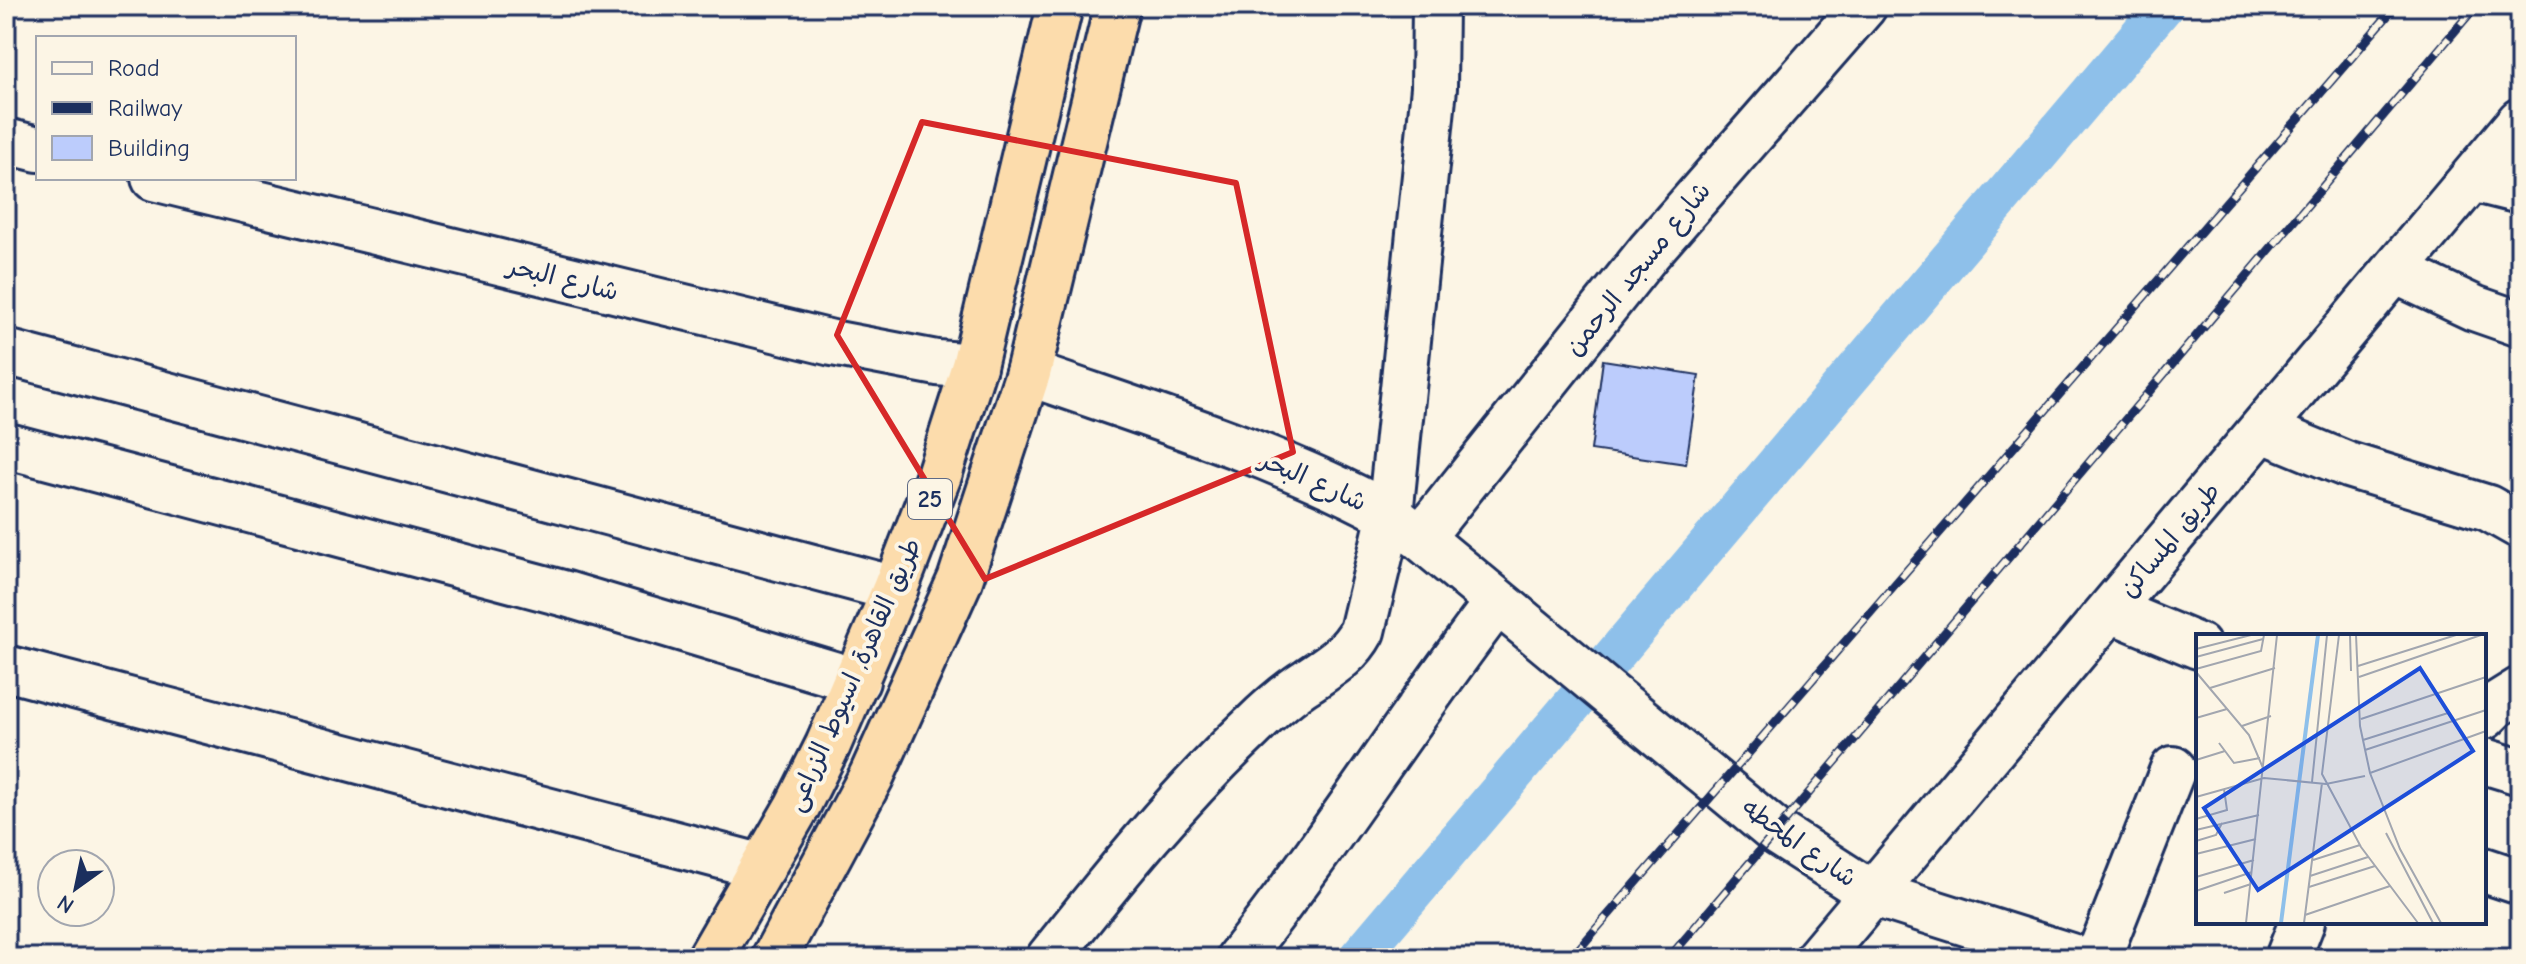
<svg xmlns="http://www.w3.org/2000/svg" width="2526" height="964" font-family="'Comic Neue','Playpen Sans Arabic',sans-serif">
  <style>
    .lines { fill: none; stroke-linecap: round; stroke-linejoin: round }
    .canal { stroke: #8ec0ea; stroke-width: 40 }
    .building { fill: #bcccfc; stroke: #1b2f5e; stroke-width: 2 }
    .minor-casing { stroke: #1b2f5e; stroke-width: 50 }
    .highway-casing { stroke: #1b2f5e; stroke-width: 50 }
    .minor { stroke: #fcf5e5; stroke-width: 44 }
    .highway { stroke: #fcdcac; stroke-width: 44 }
    .rail-casing { stroke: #1b2f5e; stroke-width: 9 }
    .rail { stroke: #fcf5e5; stroke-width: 6; stroke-dasharray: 18; stroke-linecap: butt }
    .marked { fill: none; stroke: #d62828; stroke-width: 6; stroke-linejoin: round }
    .labels { text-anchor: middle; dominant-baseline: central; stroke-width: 8; stroke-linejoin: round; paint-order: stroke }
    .shield { fill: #fcf5e5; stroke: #5e6a86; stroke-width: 2 }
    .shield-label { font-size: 24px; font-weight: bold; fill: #1b2f5e }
    .street-label { font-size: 26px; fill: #1b2f5e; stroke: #fcf5e5 }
    .inset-river { fill: none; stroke: #8ec0ea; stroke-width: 4 }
    .inset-road { fill: none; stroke: #a2a6af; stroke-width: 2 }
    .view { fill: #1d4ed8; fill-opacity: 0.15; stroke: #1d4ed8; stroke-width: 4 }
    .inset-edge { fill: none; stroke: #1b2f5e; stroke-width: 4 }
  </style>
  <rect width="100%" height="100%" fill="#fcf5e5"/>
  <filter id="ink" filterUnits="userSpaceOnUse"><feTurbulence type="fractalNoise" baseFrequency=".0125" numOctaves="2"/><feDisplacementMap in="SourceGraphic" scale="16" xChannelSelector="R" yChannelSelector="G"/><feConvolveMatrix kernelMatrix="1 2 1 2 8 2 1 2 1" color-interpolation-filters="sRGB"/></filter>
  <g filter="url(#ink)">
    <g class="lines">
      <path class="canal" d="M1358,958L2164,6"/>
    </g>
    <path class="building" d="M1603,360L1699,375L1686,464L1591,450Z"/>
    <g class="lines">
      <defs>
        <path id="minor" d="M6,141L38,149
          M154,178L832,343L937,363L974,366
          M2472,179L2520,191
          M2395,271L2474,308L2520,324
          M6,352L895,589
          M1028,373C1148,415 1274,453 1386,513C1398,520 1409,530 1421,538L1776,832L1871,893L2077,958
          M2263,430L2348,465L2488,508L2520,526
          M8,446L566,594L857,681
          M1421,538L1649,252L1864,6
          M2111,610L2198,646
          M6,668L763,867
          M2484,717L2496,705L2520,690
          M2484,761L2520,772
          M2484,870L2520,882
          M1049,958C1113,877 1177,798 1252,727C1269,710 1288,693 1309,680C1331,665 1349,655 1362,631L1390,515L1434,88L1435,6
          M1239,958C1330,843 1408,718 1497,602
          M1818,958L2520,121
          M2098,958L2173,769
          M2288,958L2302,922"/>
        <path id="highway" d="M710,958L797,807L828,745L895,589L939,475L974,366L1060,6
          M774,958L871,777L960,580L1028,373L1117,6"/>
      </defs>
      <use href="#minor" class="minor-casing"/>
      <use href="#highway" class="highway-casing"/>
      <use href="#minor" class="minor"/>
      <use href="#highway" class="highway"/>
      <defs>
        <path id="rail" d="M1571,958L2396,6
          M1669,958L2476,6"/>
      </defs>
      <use href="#rail" class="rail-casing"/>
      <use href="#rail" class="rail"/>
    </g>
  </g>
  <path class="marked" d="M922,122L1236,183L1293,452L985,579L837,335Z"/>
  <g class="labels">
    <rect class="shield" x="908" y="479" width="44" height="40" rx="6"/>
    <g class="shield-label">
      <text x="930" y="499">25</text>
    </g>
    <g class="street-label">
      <text transform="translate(1638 269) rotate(-51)">شارع مسجد الرحمن</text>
      <text transform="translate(563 279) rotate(14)">شارع البحر</text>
      <text transform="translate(1313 481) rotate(24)">شارع البحر</text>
      <text transform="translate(2170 540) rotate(-50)">طريق المساكن</text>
      <text transform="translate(854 675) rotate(-66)">طريق القاهرة, اسيوط الزراعى</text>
      <text transform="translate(1799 843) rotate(35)">شارع المحطه</text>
    </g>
  </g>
  <g transform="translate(2196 634)">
    <rect width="290" height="290" fill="#fcf5e5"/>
    <path class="inset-river" d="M85,289L122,1"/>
    <path class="inset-road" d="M143,1L126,140L165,213L222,289M154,1L155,37M160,1L164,92L174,139L204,215L245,289M0,15L55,1M0,23L67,5M162,32L260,1M0,35L65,17L68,1M0,38L53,101L67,134M163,43L285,1M14,54L79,34M0,84L31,75M165,85L290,43M46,92L75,82M167,106L252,79M23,109L38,129L64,124M169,116L290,76M0,126L29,117M174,139L290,97M116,148L131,1M0,163L68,144L130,150L169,142M0,185L31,176L28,155M0,196L63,181M190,199L237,289M0,207L20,201L26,189M0,220L60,205M117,226L164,211M114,242L172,223M0,243L58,226M113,253L179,232M0,257L56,238M28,259L55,250M109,281L194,252M50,289L81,1M108,289L126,149"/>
    <path class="view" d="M224,34L277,117L62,256L8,174Z"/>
    <rect width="290" height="290" class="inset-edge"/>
  </g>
  <rect width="2526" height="964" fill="none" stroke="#fcf5e5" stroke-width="32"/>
  <rect x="16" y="16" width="2494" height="932" fill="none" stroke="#1b2f5e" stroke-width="3" filter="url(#ink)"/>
  <rect x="36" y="36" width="260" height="144" fill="#fcf5e5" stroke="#a2a6af" stroke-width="2"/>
  <rect x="52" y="62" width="40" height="12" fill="#fcf5e5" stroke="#a2a6af" stroke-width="2"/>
  <text x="108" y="76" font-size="24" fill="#1b2f5e">Road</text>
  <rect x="52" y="102" width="40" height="12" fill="#1b2f5e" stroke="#a2a6af" stroke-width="2"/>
  <text x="108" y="116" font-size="24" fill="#1b2f5e">Railway</text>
  <rect x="52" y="136" width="40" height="24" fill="#bcccfc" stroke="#a2a6af" stroke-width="2"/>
  <text x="108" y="156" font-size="24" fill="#1b2f5e">Building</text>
  <g transform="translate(76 888) rotate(213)"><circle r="38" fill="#fcf5e5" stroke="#a2a6af" stroke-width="2"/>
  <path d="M0-6L14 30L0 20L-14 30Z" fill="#1b2f5e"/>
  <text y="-12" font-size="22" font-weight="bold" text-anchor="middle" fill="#1b2f5e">N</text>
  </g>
</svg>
